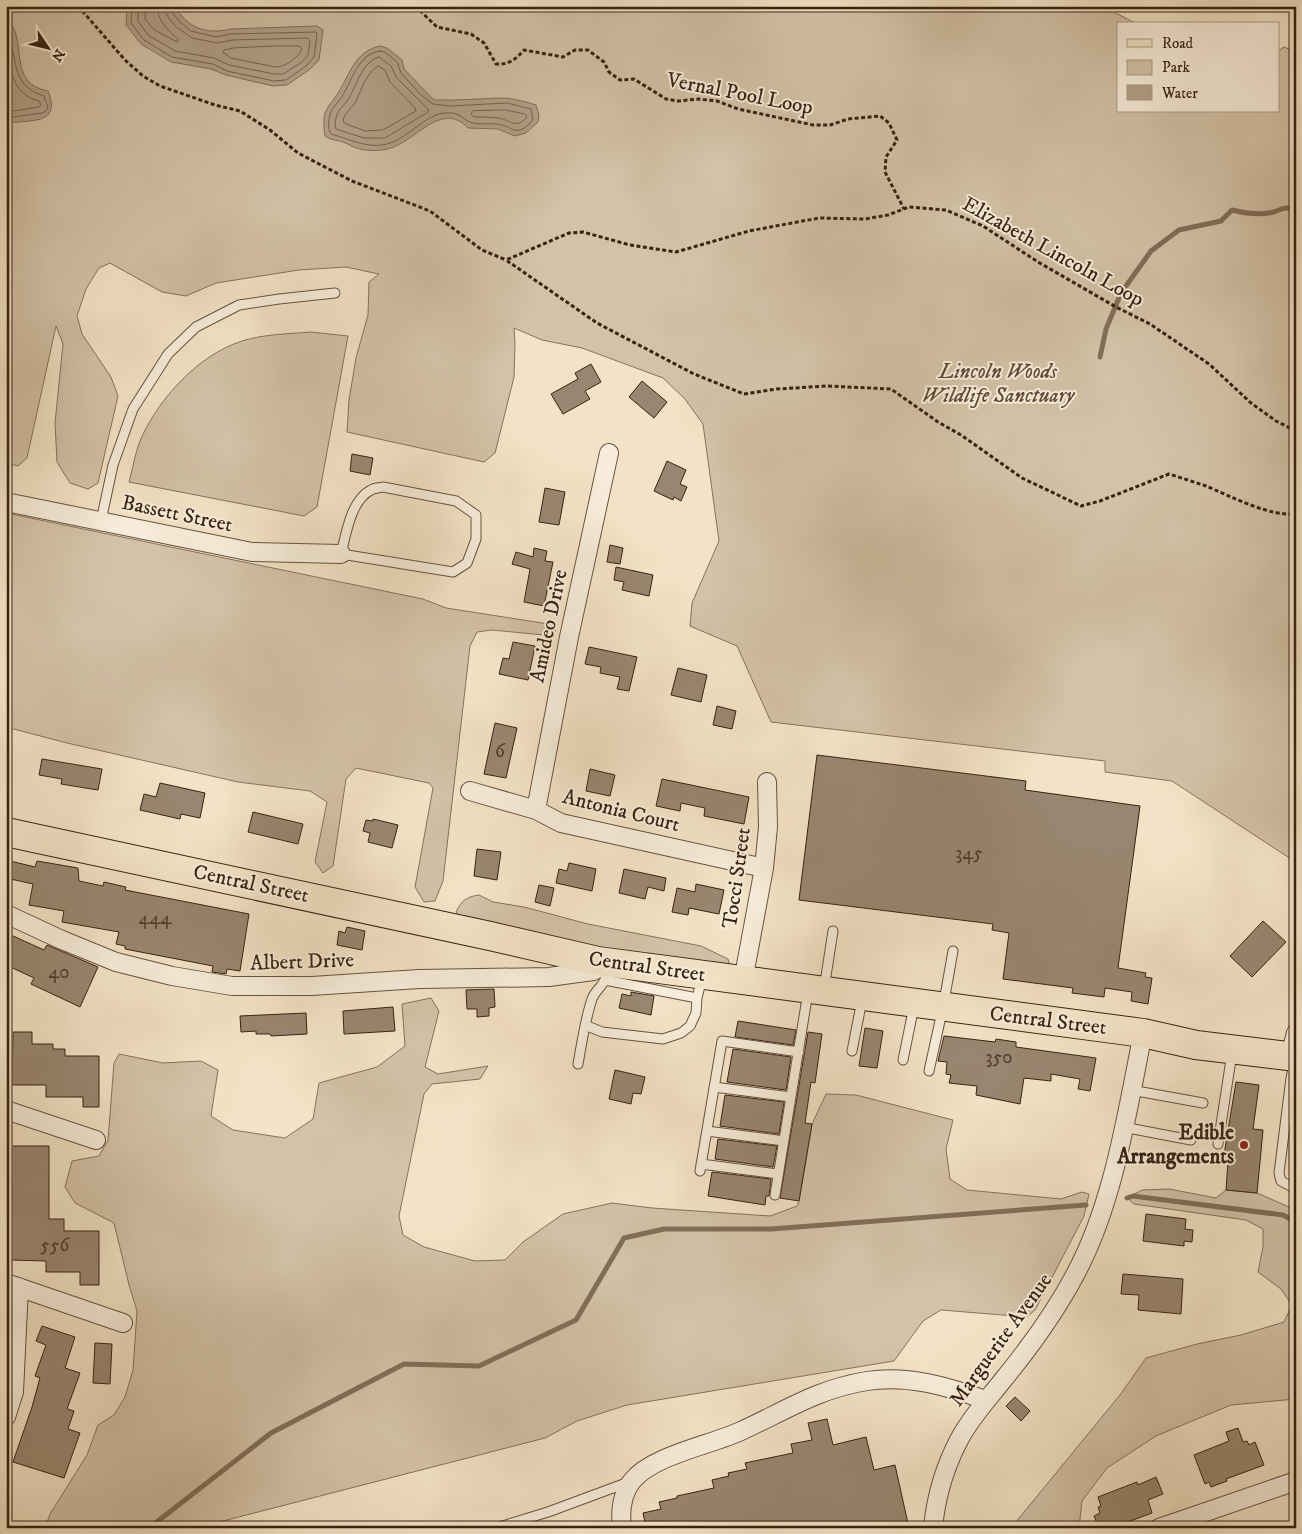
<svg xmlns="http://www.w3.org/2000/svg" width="1302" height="1534" font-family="'IM FELL DW Pica',serif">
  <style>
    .green { fill: #d3c2a7; stroke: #85725c }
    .water { fill: #b3a189; stroke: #816e59 }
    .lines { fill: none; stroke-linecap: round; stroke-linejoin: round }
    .shore { stroke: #75624e; stroke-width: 1 }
    .stream { stroke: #816e59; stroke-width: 5 }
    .building { fill: #998670; stroke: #372212 }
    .service-casing { stroke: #66523f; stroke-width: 11 }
    .minor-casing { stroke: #66523f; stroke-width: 20 }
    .primary-casing { stroke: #372212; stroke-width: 30 }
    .path { stroke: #372212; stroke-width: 3; stroke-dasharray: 4 2.5; stroke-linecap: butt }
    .service { stroke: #f7edda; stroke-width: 9 }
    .minor { stroke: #f7edda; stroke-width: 18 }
    .primary { stroke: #f3e3c6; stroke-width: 28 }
    .poi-dot { fill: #8f2418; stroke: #f7edda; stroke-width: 2 }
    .labels { text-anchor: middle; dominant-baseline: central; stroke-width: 4; stroke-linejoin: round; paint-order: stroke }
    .number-label { font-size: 19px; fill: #503b2a }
    .street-label { font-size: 21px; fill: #372212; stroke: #f7edda }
    .park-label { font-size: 21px; font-style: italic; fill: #5e4a37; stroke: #f7edda }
    .poi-label { font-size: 21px; font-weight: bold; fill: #372212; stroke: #f7edda; text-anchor: end }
  </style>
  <rect width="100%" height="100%" fill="#f3e3c6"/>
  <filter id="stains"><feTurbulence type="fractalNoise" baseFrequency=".004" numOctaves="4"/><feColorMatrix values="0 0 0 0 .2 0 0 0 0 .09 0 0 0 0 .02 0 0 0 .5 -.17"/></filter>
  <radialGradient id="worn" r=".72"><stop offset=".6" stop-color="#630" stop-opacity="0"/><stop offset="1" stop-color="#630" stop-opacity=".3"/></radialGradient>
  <path class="green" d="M6,6H1102L1137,24H1118V111H1278V51L1284,47L1296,52V859L1294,861L1172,781L1105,772V761L771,722L737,646L690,626L692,603L719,541L703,424L685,399L663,378L582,348L542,340L514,328L515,345L514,377L495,453L484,462L347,432L349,400L356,358L368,315L369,282L379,274L346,267L299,270L216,283L186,296L162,292L110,263L99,268L86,289L77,316L82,334L111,377L118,396L98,483L88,489L70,483L57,462L55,423L63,344L56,326L27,458L18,466L6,463Z
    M311,332L348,336L317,507L304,516L129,482C133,468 135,453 140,441C158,399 198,355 242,341C264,334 288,334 311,332Z
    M6,513L423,599L446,608L555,625V632L544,635L492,630L477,632L470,646L443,881L435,901L424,902L415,887L433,788L429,783L356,768L346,779L333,866L323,873L315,862L327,802L310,791L238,782L67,743L6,727Z
    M479,895L493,902L524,907L588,924L701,946L728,959L730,966L587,946L460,916L456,912C462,900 466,897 479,895Z
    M431,998L439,1011L425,1067L438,1074L488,1066L480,1079L432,1084L424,1094L399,1216L403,1235L424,1247L475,1261L505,1260L523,1242L563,1214L612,1203L652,1208L770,1216L797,1206L799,1201L812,1124L826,1094L856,1095L953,1120L946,1149L950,1179L967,1190L1061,1199L1082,1192L1089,1194L1084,1216L1035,1310L1027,1317L941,1310L923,1321L894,1361L627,1405L577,1421L545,1438L196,1528H45L50,1514L87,1455L98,1425L114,1415L125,1397L133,1370L137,1311L129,1285L114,1223L75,1203L65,1187L72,1161L99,1156L108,1140L114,1063L119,1054L163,1063L201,1061L218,1070L211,1116L233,1130L285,1138L313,1119L319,1083L377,1067L405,1046L402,1004Z
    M1169,1189L1216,1198L1226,1190L1257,1193L1296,1210V1399L1231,1405L1156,1436L1107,1468L1082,1501L1079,1528H1011L1120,1395L1146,1358L1197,1344L1241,1335L1284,1322L1292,1305L1281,1289L1258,1272L1263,1247V1229L1246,1220L1134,1204L1127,1198L1142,1190Z"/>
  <path class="water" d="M127,6H175C187,28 206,35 231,29L317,26L323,30L319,60L309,70L287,85L273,86L226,75L211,69L171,62L141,44L126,25Z
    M6,18C30,39 5,83 48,91C62,125 31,120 6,123Z
    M380,46L387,48L402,60L404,69L434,100C458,101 482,98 505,98C516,99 526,102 536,105L539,115L538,122L526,133L515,136L498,129L468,128C441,99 414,144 387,149C380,151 368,151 360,149C354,148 349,144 343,142C336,140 330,140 325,136C324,129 323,120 325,113C328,105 334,100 338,93C350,74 355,51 380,46Z"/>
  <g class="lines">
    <path class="shore" d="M132,6L131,23L144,40L172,57L213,64L227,71L274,81L286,80L306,66L314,57L317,34L316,32L231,34L216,37L191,31L180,22L171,11L170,6
      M138,6V21L148,35L175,51L214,58L229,65L274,74H283L302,62L308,55L310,41L308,38L232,40L218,43L192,38L175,26L166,14L164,6
      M146,6L145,19L153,29L177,42L178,39C168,31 157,20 157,6
      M6,26C19,56 8,85 44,96L48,108L46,111L42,113L6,118
      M274,46H299L302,49C298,58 285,67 275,67L231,58L223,52L224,50L233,48Z
      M6,48C11,71 13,95 39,101L41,105L39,107L6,112
      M380,51L385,52L397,62L401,73L422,96L433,104L449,106L507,103L531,109L533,120C515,140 513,125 496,124C488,123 480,125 473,123C466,122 461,114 452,113C427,110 410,138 387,144C368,149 349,139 331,134C328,130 328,121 330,115C332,107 339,102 343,95C350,83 355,67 366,57C370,54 375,52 380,51Z
      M379,57L391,66L396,77L428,109V112L385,138H364L336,129C335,126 335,122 336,118C337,111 343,107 347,101C357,87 360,63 379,57Z
      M378,66L385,70L390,82L415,108L416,111L383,130L365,131L344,123L343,119C346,113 351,108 355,103C361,91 366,73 378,66Z
      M506,110L525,114L527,117C515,130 511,120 498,118C490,117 482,117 474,117L471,114L473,111Z"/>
    <path class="stream" d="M1100,357L1106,329L1121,293L1151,251L1179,230L1221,221L1232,210C1244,213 1257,215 1269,213C1281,211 1280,206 1296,209
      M1127,1198L1133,1196L1283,1215L1296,1222
      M149,1528L271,1433L404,1364L479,1366L576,1320L624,1238L664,1229H771L1086,1205"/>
  </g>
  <path class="building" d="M591,364L601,382L585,391L590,399L563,414L551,394L578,379L575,373Z
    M642,381L667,402L654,418L629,397Z
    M352,454L373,458L370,475L350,471Z
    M667,461L686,470L680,484L687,487L681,501L674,497L673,500L654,491Z
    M545,488L565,492L559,525L539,522Z
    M610,545L623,548L620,564L607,562Z
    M534,548L547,551L545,561L553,562L544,606L524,602L530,569L512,564L516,552L533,557Z
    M616,567L653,575L649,596L622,590L624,582L614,580Z
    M513,642L535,646L528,680L499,674L503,658L509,659Z
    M589,647L637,657L629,691L617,689L620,677L600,673L601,667L585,664Z
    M678,668L707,675L701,702L671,695Z
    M717,706L736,711L732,729L713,725Z
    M495,723L517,728L506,778L484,774Z
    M817,755L1026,781L1025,790L1140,806L1118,968L1146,973L1145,977L1152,978L1148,1004L1131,1001L1132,992L1105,988L1104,997L1072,993L1073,988L1003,979L1009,933L992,930L993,924L799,900Z
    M42,759L102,769L98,790L61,784L62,779L39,775Z
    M590,769L615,775L610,796L586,791Z
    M662,779L749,797L744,824L704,816L705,808L681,803L680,811L656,806Z
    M160,783L205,793L200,818L181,814L180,819L140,810L144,794L156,797Z
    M253,812L303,824L298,844L248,832Z
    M373,819L398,825L392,848L368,842L370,833L363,831L366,820L373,821Z
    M477,849L501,852L497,880L474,876Z
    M6,860L35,867L37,861L78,868L79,881L103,886L104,882L126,887L125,890L249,914L240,971L227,969L226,974L212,972L213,966L125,949V946L116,944L119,932L62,922L64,911L29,905L33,884L6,878Z
    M569,863L596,869L592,891L556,883L559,869L567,871Z
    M624,869L666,878L664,891L648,887L645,899L619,893Z
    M696,884L724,890L719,914L689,908L688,915L672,912L677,888L695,892Z
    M539,885L554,888L550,906L535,902Z
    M1263,921L1286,942L1252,977L1230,956Z
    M347,927L365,931L362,950L337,945L339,931L345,933Z
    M11,935L44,950L47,945L98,967L80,1007L31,984L34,978L6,965V946Z
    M494,989L495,1007L489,1008V1016L477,1017V1009H467L466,990Z
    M631,992L654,996L651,1015L619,1008L622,994L631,996Z
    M393,1007L395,1031L344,1034L343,1011Z
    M306,1013L307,1034L271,1036L270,1034H256V1031L241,1032L240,1016Z
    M738,1021L796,1030L793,1045L735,1037Z
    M865,1028L883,1031L877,1068L859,1066Z
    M13,1032H32V1044H53V1049H65V1056H99V1107H83V1097H46V1085H12Z
    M808,1032L822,1034L815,1083L811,1082L805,1123L812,1124L799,1201L780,1198Z
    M944,1036L995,1042L996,1039L1016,1042V1047L1096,1058L1090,1091L1078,1089L1080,1079L1051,1074V1081L1024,1078L1020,1104L976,1095L977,1086L949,1083L951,1075L946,1074L947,1062L938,1061Z
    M733,1049L791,1057L786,1090L727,1082Z
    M615,1070L645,1077L641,1094L633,1093L631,1104L609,1099Z
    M1236,1082L1259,1085L1253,1129L1263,1130L1257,1193L1226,1190L1228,1162L1223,1161Z
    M725,1095L784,1102L779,1134L720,1126Z
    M718,1139L777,1146L773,1167L715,1159Z
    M6,1146H49V1219H64V1231H99V1285H80V1272H46V1261L11,1260L12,1187H6Z
    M712,1172L771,1179L769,1196H766L765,1205L708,1196Z
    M1146,1214L1186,1219L1185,1229L1193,1230L1192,1242L1184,1241V1246L1143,1241Z
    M1123,1274L1183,1279L1181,1314L1138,1310L1139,1295L1121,1294Z
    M42,1326L75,1337L65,1368L80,1373L67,1409L74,1411L68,1429L80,1433L64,1478L13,1462L32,1407L40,1378L35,1376L46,1345L36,1341Z
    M95,1343L112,1344L110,1384L93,1383Z
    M1015,1397L1030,1411L1021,1421L1006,1406Z
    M827,1419L833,1445L866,1437L874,1470L895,1465L909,1528H646L643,1513L661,1509L659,1502L677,1498V1496L714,1488L712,1480L729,1476L728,1473L747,1469L745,1463L793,1453L791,1444L812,1440L808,1423Z
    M1238,1428L1243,1442L1247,1441L1249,1445L1255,1442L1264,1465L1226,1479L1227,1481L1211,1487L1209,1482L1205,1484L1194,1455L1229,1441L1226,1432Z
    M1156,1477L1163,1494L1148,1500L1152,1513L1114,1527L1112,1523L1099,1528L1094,1516L1100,1513L1098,1507L1101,1506L1098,1497L1137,1482L1138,1485Z"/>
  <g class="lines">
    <defs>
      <path id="service" d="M383,487L456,501L476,515V539L467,563L453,572L341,554C346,534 351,500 371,490C374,488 379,488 383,487Z
        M101,521L113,465L133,409L168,354L196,327L239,305L279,299L335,293
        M605,980L697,998L702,978
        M824,989L833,931
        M585,1025L602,1032L663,1039L681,1033L690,1026L696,1013L697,998
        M852,1051L862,1000
        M903,1060L914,1006
        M1295,1060L1291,1078L1279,1173L1281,1181L1296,1189
        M578,1064C582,1042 585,1020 592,999C595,990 605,985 606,976
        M929,1071L943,1007L953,951
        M714,1087L791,1097
        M1131,1090L1203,1103
        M1123,1127L1191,1140
        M707,1131L784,1141
        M1218,1144L1232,1053
        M701,1164L778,1174
        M700,1171L722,1041L799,1052
        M775,1195L808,992
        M496,1528L548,1512L629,1482"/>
      <path id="minor" d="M6,502L252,552L341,554
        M470,791L536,810L561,823L764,868
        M536,810L569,637L609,453
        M6,914L62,940L116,962L172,976L232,986H312L419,979L549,977L593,971L606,964
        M743,981L764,868L768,827L767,782
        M1290,1057L1296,1033
        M6,1110L96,1140
        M6,1283L123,1323
        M6,1417L14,1392L19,1287
        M622,1528C620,1512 622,1494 632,1481C653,1455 711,1445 741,1431C785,1411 817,1389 867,1381C908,1375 947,1386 985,1400
        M933,1528C936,1496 945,1466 960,1438C972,1416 988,1399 1003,1380C1030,1347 1056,1311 1076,1273C1114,1202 1127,1112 1143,1033
        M1159,1528L1296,1481"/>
      <path id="primary" d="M6,832L490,936L598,961L1143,1033L1196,1045L1296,1057"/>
    </defs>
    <use href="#service" class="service-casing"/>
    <use href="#minor" class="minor-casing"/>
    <use href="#primary" class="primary-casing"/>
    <path class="path" d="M78,6L125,60L143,76L160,86L215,105L240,111L270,130L298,153L352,181L430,211L482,250L506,260
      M415,6L437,27L471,34L484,43L496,64C509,65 516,59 524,50L563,57L575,50H588L604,62L609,72L620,80L634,79L666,99L678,101L699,99L717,101L738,109L813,125H830L848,119L880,116L889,123L897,140L886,157L885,172L904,209
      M1296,431L1276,421L1251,403L1209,364L1150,324L1116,307L1038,262L983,226L946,210L909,207L888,215L865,219L819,218L749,231L676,252L630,245L583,232L569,233L506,260L597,323L694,374L744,394L777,389L827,386L891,389L938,422L961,435L1022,478L1081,506L1100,501L1169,474C1182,478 1194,482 1206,486C1228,495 1274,519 1296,513"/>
    <use href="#service" class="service"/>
    <use href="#minor" class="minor"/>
    <use href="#primary" class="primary"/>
  </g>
  <circle class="poi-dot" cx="1244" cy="1145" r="5"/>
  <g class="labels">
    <g class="number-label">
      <text x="500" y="751">6</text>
      <text x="969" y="853">345</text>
      <text x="155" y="918">444</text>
      <text x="59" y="972">40</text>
      <text x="999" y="1057">350</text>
      <text x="55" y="1245">556</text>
    </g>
    <g class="street-label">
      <text transform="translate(740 94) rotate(11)">Vernal Pool Loop</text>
      <text transform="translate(1053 252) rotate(29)">Elizabeth Lincoln Loop</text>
      <text transform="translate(177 514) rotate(12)">Bassett Street</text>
      <text transform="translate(549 626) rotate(-78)">Amideo Drive</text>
      <text transform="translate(621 811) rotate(14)">Antonia Court</text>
      <text transform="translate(737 878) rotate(-82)">Tocci Street</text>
      <text transform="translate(251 884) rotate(12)">Central Street</text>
      <text transform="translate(302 962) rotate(-2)">Albert Drive</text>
      <text transform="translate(647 967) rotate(8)">Central Street</text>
      <text transform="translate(1048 1021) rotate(7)">Central Street</text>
      <text transform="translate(1001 1340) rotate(-54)">Marguerite Avenue</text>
    </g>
    <g class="park-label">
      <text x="998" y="372">Lincoln Woods<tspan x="998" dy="24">Wildlife Sanctuary</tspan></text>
    </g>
    <g class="poi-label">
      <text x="1234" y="1133">Edible<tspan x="1234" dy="24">Arrangements</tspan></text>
    </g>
  </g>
  <rect width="1302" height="1534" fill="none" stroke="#f3e3c6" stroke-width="25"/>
  <rect x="8" y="8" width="1287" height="1519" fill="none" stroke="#372212" stroke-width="2.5"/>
  <rect x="12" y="12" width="1277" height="1509" fill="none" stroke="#372212"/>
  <rect x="1117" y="22" width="162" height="90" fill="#f7edda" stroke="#aa9c8a"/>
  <rect x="1127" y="39" width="25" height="8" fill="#f3e3c6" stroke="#aa9c8a"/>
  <text x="1162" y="48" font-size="15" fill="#372212">Road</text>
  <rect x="1127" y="60" width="25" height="15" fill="#d3c2a7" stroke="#aa9c8a"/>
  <text x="1162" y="72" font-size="15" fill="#372212">Park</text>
  <rect x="1127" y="85" width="25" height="15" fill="#b3a189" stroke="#aa9c8a"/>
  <text x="1162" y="98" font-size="15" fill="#372212">Water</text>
  <g transform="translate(48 48) rotate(125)" stroke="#f7edda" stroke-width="4" paint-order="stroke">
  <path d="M0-4L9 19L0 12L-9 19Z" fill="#372212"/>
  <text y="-8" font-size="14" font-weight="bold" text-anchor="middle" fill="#372212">N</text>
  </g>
  <rect width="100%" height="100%" filter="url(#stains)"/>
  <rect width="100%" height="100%" fill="url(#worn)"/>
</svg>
